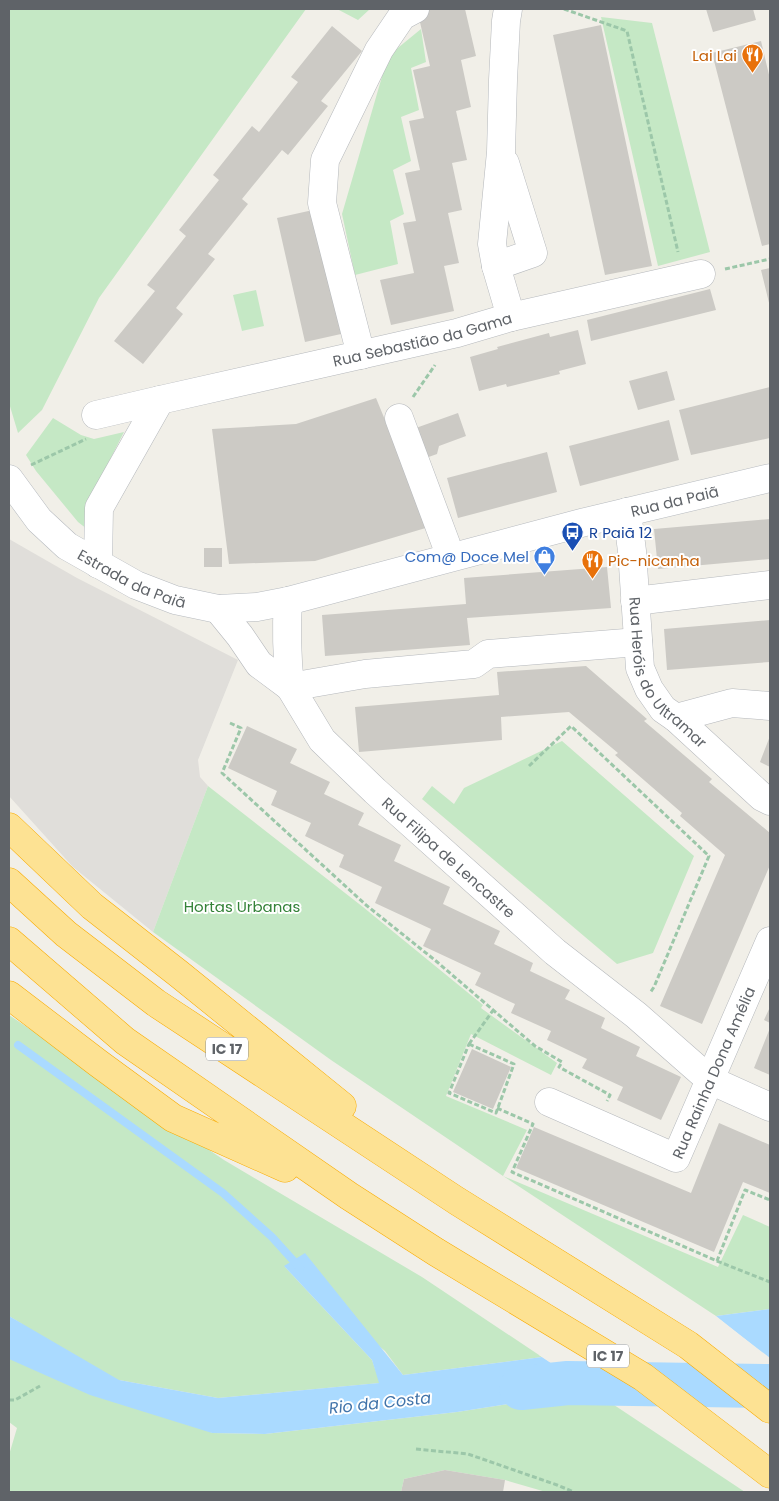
<svg xmlns="http://www.w3.org/2000/svg" width="779" height="1501" font-family="Poppins,sans-serif">
  <style>
    .industrial { fill: #e0deda }
    .green { fill: #c5e8c5 }
    .water { fill: #aadaff }
    .pier { fill: #f1efe8 }
    .lines { fill: none; stroke-linecap: round; stroke-linejoin: round }
    .stream { stroke: #aadaff; stroke-width: 8 }
    .river { stroke: #aadaff; stroke-width: 44 }
    .building { fill: #cccac5 }
    .street-casing { stroke: #b5b8bc; stroke-width: 29 }
    .secondary-casing { stroke: #b6babf; stroke-width: 29 }
    .highway-casing { stroke: #f9ab00; stroke-width: 29 }
    .path { stroke: #9cc7a9; stroke-width: 3; stroke-dasharray: 5 2.5; stroke-linecap: butt }
    .street { stroke: #fff; stroke-width: 28 }
    .secondary { stroke: #fff; stroke-width: 28 }
    .highway { stroke: #fde293; stroke-width: 28 }
    .labels { text-anchor: middle; dominant-baseline: central; stroke-width: 4; stroke-linejoin: round; paint-order: stroke }
    .shield { fill: #fff; stroke: #8f9295; stroke-width: 1 }
    .shield-label { font-size: 14px; font-weight: bold; fill: #5f6368 }
    .food-label { font-size: 15px; fill: #c56008; stroke: #fff; text-anchor: end }
    .street-label { font-size: 15px; fill: #5f6368; stroke: #fff }
    .transit-label { font-size: 15px; fill: #164399; stroke: #fff; text-anchor: start }
    .shop-label { font-size: 15px; fill: #366cbe; stroke: #fff; text-anchor: end }
    .park-label { font-size: 15px; fill: #348238; stroke: #fff }
    .water-label { font-size: 16px; font-style: italic; fill: #4174aa; stroke: #fff }
  </style>
  <rect width="100%" height="100%" fill="#f1efe8"/>
  <path class="industrial" d="M9,539L77,578L238,660L198,760L200,777L208,786L153,932L73,867L9,796Z"/>
  <path class="green" d="M9,9H306L99,298L42,410L18,433L9,403Z
    M337,9H370L358,20Z
    M601,17L652,23L710,252L658,266Z
    M421,29L426,62L411,68L419,110L401,117L411,161L393,170L404,214L390,221L398,264L355,275L342,214L388,56Z
    M256,290L264,326L242,331L233,295Z
    M53,418L81,435L94,439L124,432L97,485L87,529L78,522L36,471L26,455Z
    M562,741L694,856L653,953L617,964L422,799L432,786L454,804L464,788Z
    M208,786L363,907L483,1005L481,1008L557,1063L551,1075L471,1034L446,1096L527,1130L503,1176L718,1267L743,1215L770,1227V1309L716,1316L503,1176L331,1060L153,932Z
    M9,1015L224,1160L422,1277L542,1357L403,1375L385,1351L284,1266L372,1360L380,1383L218,1398L119,1380L212,1433L265,1434L457,1412L593,1391L745,1492H546L505,1480L445,1470L404,1479L401,1492H9V1455L17,1428L9,1422V1351L22,1324L9,1316Z"/>
  <path class="water" d="M305,1253L403,1375L542,1357L593,1391L457,1412L265,1434L212,1433L90,1395L9,1359V1316L119,1380L218,1398L379,1383L372,1360L284,1266Z
    M770,1309V1359L716,1316Z"/>
  <path class="pier" d="M714,1315L770,1358V1361L714,1318Z
    M539,1355H544L594,1389L595,1392Z"/>
  <g class="lines">
    <path class="stream" d="M18,1045L223,1193L272,1237L300,1268"/>
    <path class="river" d="M521,1388L568,1383L770,1386"/>
  </g>
  <path class="building" d="M417,9H465L476,56L461,60L471,107L456,111L467,160L452,163L462,210L448,213L459,263L444,266L454,311L391,325L380,280L414,273L403,223L416,221L405,173L420,170L409,121L424,118L413,70L430,66Z
    M706,9H753L756,20L713,32Z
    M601,25L652,266L605,275L553,35Z
    M332,26L362,51L321,101L328,106L288,155L282,150L242,199L248,204L208,254L215,259L176,308L183,314L143,364L114,341L155,291L147,285L186,236L179,230L219,180L213,175L252,126L259,132L298,82L291,77Z
    M761,41L770,79V244L762,246L712,53Z
    M313,210L341,334L305,342L277,218Z
    M770,268V307L761,270Z
    M710,289L716,310L591,341L587,320Z
    M578,330L586,364L559,371L560,374L507,387L506,384L479,391L470,357L498,349L497,347L549,333L550,337Z
    M667,371L675,400L638,410L629,381Z
    M770,387V438L691,455L679,410Z
    M376,398L429,527L315,561L229,564L212,429L296,424Z
    M458,413L466,436L439,446L437,454L423,459L413,429Z
    M669,420L679,460L580,486L569,446Z
    M547,452L557,492L458,518L447,478Z
    M770,519V559L658,569L654,529Z
    M204,548H222V567H204Z
    M607,567L611,608L467,618L470,645L325,656L322,615L466,604L464,578Z
    M770,620V662L667,670L664,629Z
    M586,666L647,719L644,721L712,779L709,782L770,833V865L702,1024L660,1006L725,855L680,816L682,813L615,755L618,753L569,712L501,717L502,740L359,752L355,707L499,695L497,672Z
    M247,726L297,749L290,763L330,782L324,794L364,813L358,825L401,845L394,861L450,887L443,904L500,931L494,944L533,963L530,971L570,990L565,999L605,1018L601,1028L640,1047L636,1056L681,1077L661,1120L617,1100L623,1087L582,1068L587,1059L547,1040L551,1031L511,1013L515,1004L475,985L481,973L423,946L431,929L375,903L382,887L339,867L344,855L305,836L311,823L271,805L277,791L228,768Z
    M770,736V767L760,762Z
    M770,1007V1023L764,1020Z
    M770,1028V1075L754,1068Z
    M472,1049L511,1067L493,1109L453,1092Z
    M719,1123L770,1145V1193L743,1182L714,1252L516,1168L534,1127L691,1193Z
    M445,1470L505,1480L503,1492H401L404,1479Z"/>
  <g class="lines">
    <defs>
      <g id="street">
        <path d="M508,9L506,21L503,80L501,152L492,244L496,266L511,317"/>
        <path d="M496,266L533,253L505,163"/>
        <path d="M361,355L322,203L325,160L379,50L402,16L415,9"/>
        <path id="s1" d="M96,415L160,400L457,333L511,317L701,274"/>
        <path d="M399,418L446,544"/>
        <path id="s2" d="M627,512L632,551L640,668L649,689L663,709L676,718L762,797L770,801"/>
        <path d="M98,564L99,508L160,400"/>
        <path d="M288,601C286,630 287,657 290,687"/>
        <path d="M635,601L770,585"/>
        <path id="s3" d="M218,609L240,636L259,664L290,687L322,740L375,791L555,952L636,1015L710,1080L770,1107"/>
        <path d="M290,687L365,674L474,664L488,654L638,642"/>
        <path d="M676,718L732,703L770,706"/>
        <path id="s4" d="M549,1102L676,1158L770,941"/>
      </g>
      <g id="secondary">
        <path id="s5" d="M9,479L39,520L67,546L136,585L175,600L218,609L257,607L288,601L585,522L770,478"/>
      </g>
      <path id="highway" d="M9,827L92,906L179,974L342,1106
        M9,882L66,934L156,1003L457,1201L688,1345L770,1409
        M9,941L125,1041L349,1196L436,1252L643,1377L770,1474
        M9,995L98,1063L173,1118L285,1168"/>
    </defs>
    <use href="#street" class="street-casing"/>
    <use href="#secondary" class="secondary-casing"/>
    <use href="#highway" class="highway-casing"/>
    <path class="path" d="M564,9L627,31L678,252
      M725,269L770,259
      M413,397L435,365
      M31,465L86,439
      M230,723L241,728L222,773L366,905L436,961L535,1046L562,1062L559,1067L610,1095L607,1101
      M529,766L571,726L709,856L654,987L650,993
      M469,1044L514,1064L496,1113L449,1093Z
      M469,1044L494,1009
      M497,1108L533,1124L512,1172L717,1261L745,1190L770,1200
      M717,1261L770,1282
      M9,1400H15L40,1386
      M416,1449L468,1454L557,1485L574,1492"/>
    <use href="#street" class="street"/>
    <use href="#secondary" class="secondary"/>
    <use href="#highway" class="highway"/>
  </g>
  <defs>
    <symbol id="restaurant-pin" viewBox="-11 -11 22 30"><path d="M0 17L-7.5 6A9.5 9.5 0 1 1 7.5 6Z" fill="#e8710a" stroke="#fff"/><path d="M-5-6h1v4h1v-4h1v4h1v-4h1v5L-1.5 .5V6h-2V.5L-5-1ZM5-6V6H3V1.5H1.5Q1.5-4 5-6Z" fill="#fff"/></symbol>
    <symbol id="bus-pin" viewBox="-11 -11 22 30"><path d="M0 17L-7.5 6A9.5 9.5 0 1 1 7.5 6Z" fill="#1a4fb4" stroke="#fff"/><path d="M-5-6H5V4H4V6H2V4H-2V6H-4V4H-5ZM-3.5-4V0h7V-4ZM-3.5 1.2v1.5H-2V1.2ZM2 1.2v1.5H3.5V1.2Z" fill="#fff"/></symbol>
    <symbol id="shop-pin" viewBox="-11 -11 22 30"><path d="M0 17L-7.5 6A9.5 9.5 0 1 1 7.5 6Z" fill="#3f7fe0" stroke="#fff"/><path d="M-5-2.5h2.3a2.7 3.5 0 0 1 5.4 0H5L5.5 6h-11ZM-1.5-2.5h3a1.5 2.3 0 0 0-3 0Z" fill="#fff"/></symbol>
  </defs>
  <g fill-rule="evenodd">
    <use href="#restaurant-pin" x="740" y="42" width="25" height="34"/>
    <use href="#bus-pin" x="560" y="520" width="25" height="34"/>
    <use href="#shop-pin" x="532" y="544" width="25" height="34"/>
    <use href="#restaurant-pin" x="580" y="548" width="25" height="34"/>
  </g>
  <g class="labels">
    <g class="shield">
      <rect x="206" y="1037.5" width="42" height="23" rx="4"/>
      <rect x="587" y="1344.5" width="42" height="23" rx="4"/>
    </g>
    <g class="shield-label">
      <text x="227" y="1049">IC 17</text>
      <text x="608" y="1356">IC 17</text>
    </g>
    <g class="food-label">
      <text x="737" y="55">Lai Lai</text>
      <text x="608" y="560" text-anchor="start">Pic-nicanha</text>
    </g>
    <g class="street-label">
      <text stroke="none"><textPath href="#s1" startOffset="335">Rua Sebastião da Gama</textPath></text>
      <text stroke="none"><textPath href="#s5" startOffset="724">Rua da Paiã</textPath></text>
      <text stroke="none"><textPath href="#s5" startOffset="162">Estrada da Paiã</textPath></text>
      <text stroke="none"><textPath href="#s2" startOffset="172">Rua Heróis do Ultramar</textPath></text>
      <text stroke="none"><textPath href="#s3" startOffset="342">Rua Filipa de Lencastre</textPath></text>
      <text stroke="none"><textPath href="#s4" startOffset="232">Rua Rainha Dona Amélia</textPath></text>
    </g>
    <g class="transit-label">
      <text x="589" y="532">R Paiã 12</text>
    </g>
    <g class="shop-label">
      <text x="529" y="556">Com@ Doce Mel</text>
    </g>
    <g class="park-label">
      <text x="242" y="906">Hortas Urbanas</text>
    </g>
    <g class="water-label">
      <text transform="translate(380 1403) rotate(-6)">Rio da Costa</text>
    </g>
  </g>
  <rect width="779" height="1501" fill="none" stroke="#5f6368" stroke-width="20"/>
</svg>
